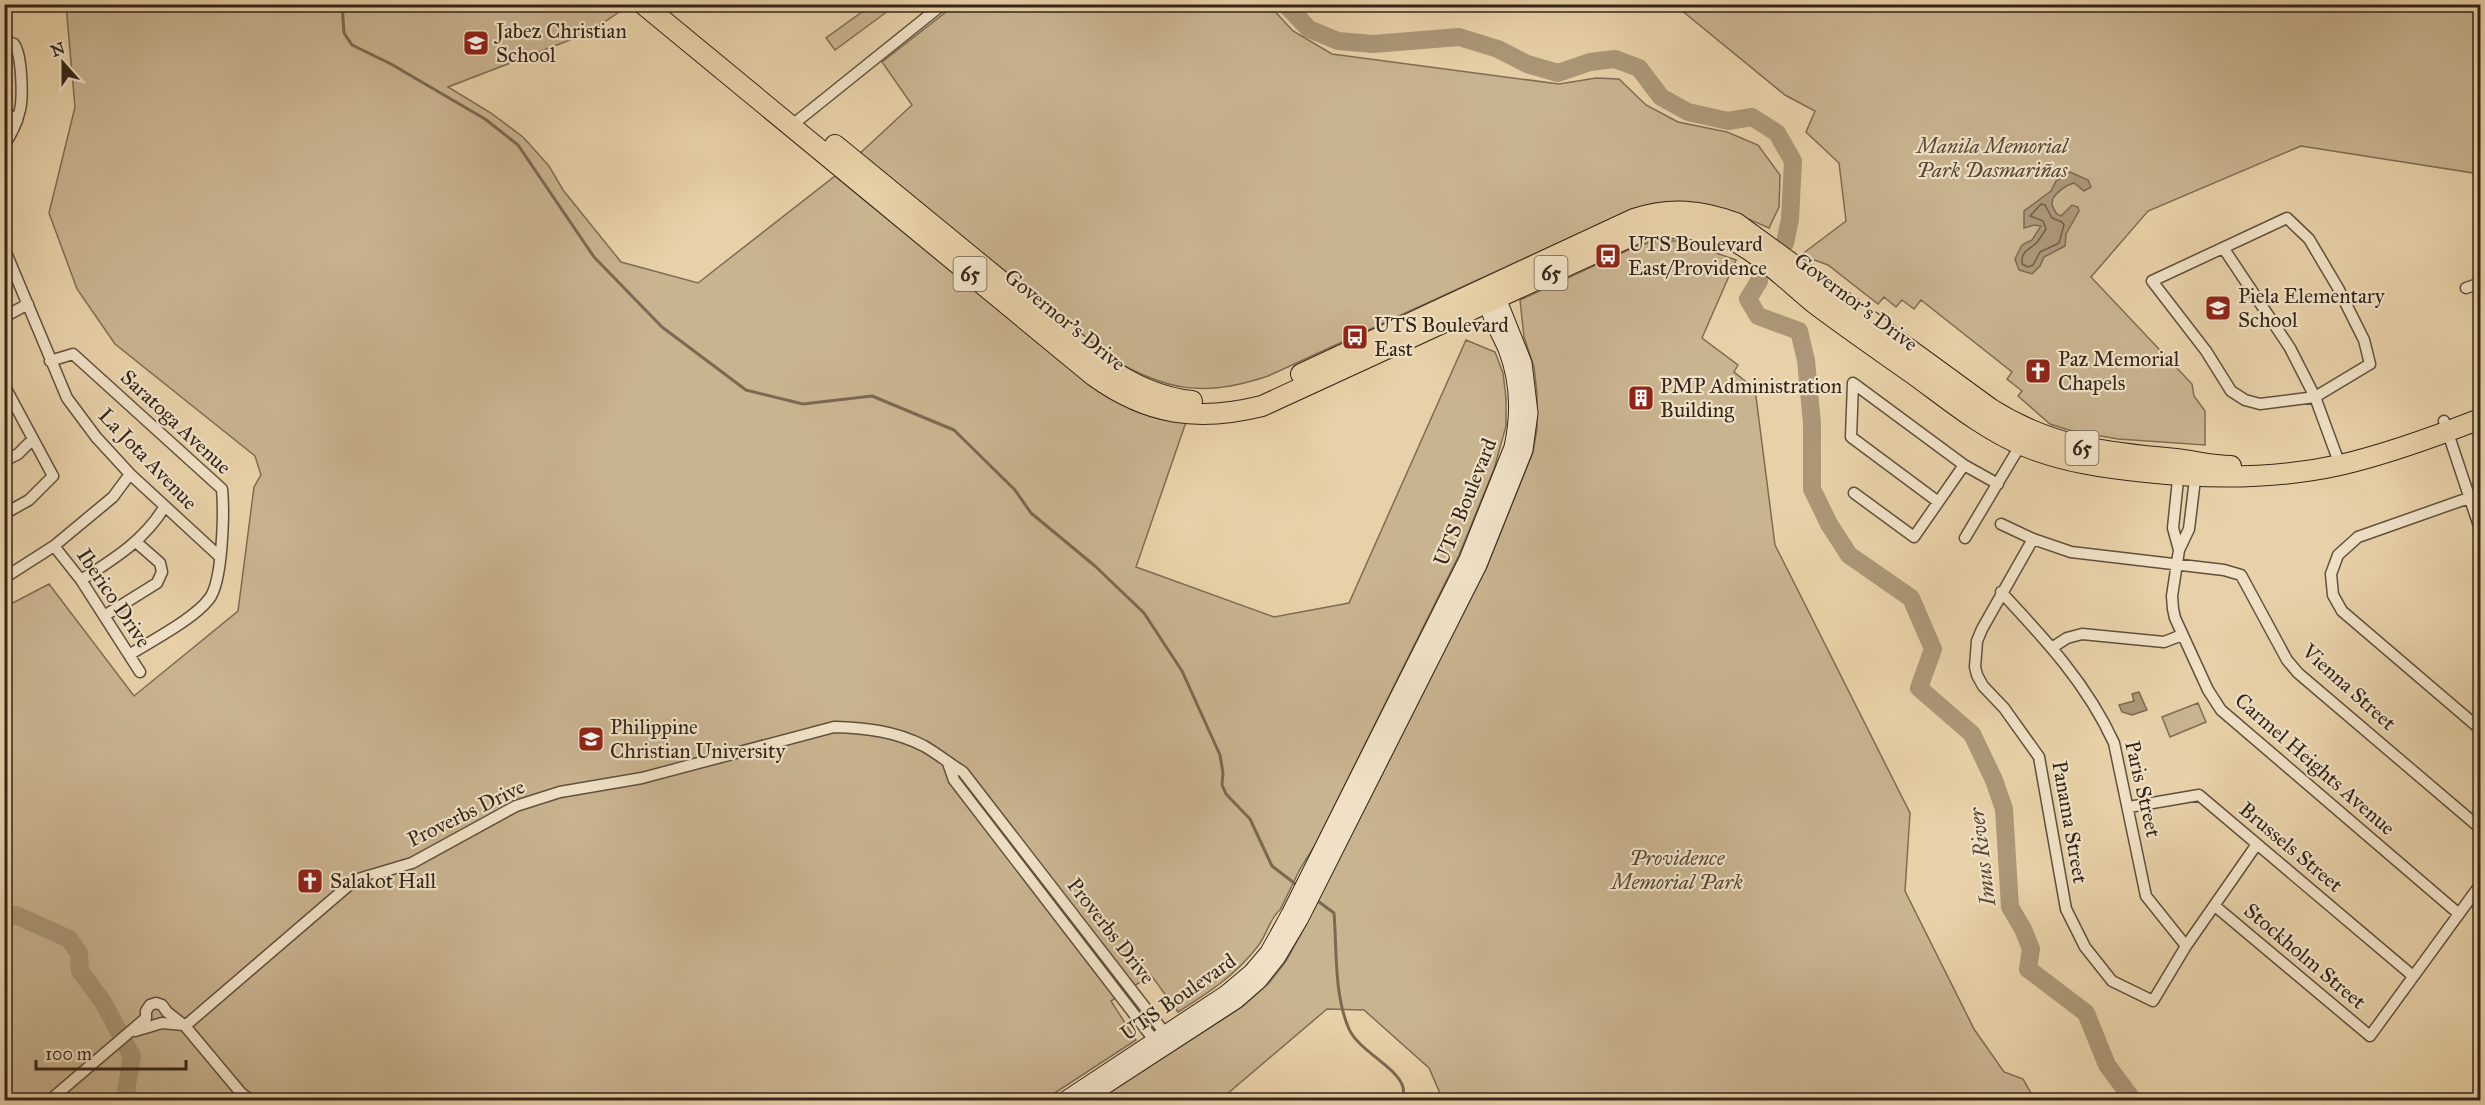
<svg xmlns="http://www.w3.org/2000/svg" width="2485" height="1105" font-family="'IM FELL Great Primer',serif">
  <style>
    .green { fill: #c9b490; stroke: #7e6c54; stroke-width: 1.5 }
    .water { fill: #ab9777; stroke: #7b6951; stroke-width: 1.5 }
    .lines { fill: none; stroke-linecap: round; stroke-linejoin: round }
    .shore { stroke: #705e48; stroke-width: 1.5 }
    .stream { stroke: #7b6951; stroke-width: 3 }
    .river { stroke: #ab9777; stroke-width: 18 }
    .street-casing { stroke: #61503d; stroke-width: 13 }
    .secondary-casing { stroke: #342519; stroke-width: 17 }
    .highway-casing { stroke: #342519; stroke-width: 22 }
    .street { stroke: #f0e1c6; stroke-width: 10 }
    .secondary { stroke: #f0e1c6; stroke-width: 15 }
    .highway { stroke: #e8d1a8; stroke-width: 20 }
    .labels { text-anchor: middle; dominant-baseline: central; stroke-width: 4.5; stroke-linejoin: round; paint-order: stroke }
    .shield { fill: #f0e1c6; stroke: #6c5d4d; stroke-width: 1.5 }
    .shield-label { font-size: 20px; font-weight: bold; fill: #342519 }
    .poi-label { font-size: 21px; fill: #342519; stroke: #f0e1c6; text-anchor: start }
    .park-label { font-size: 21px; font-style: italic; fill: #594937; stroke: #f0e1c6 }
    .street-label { font-size: 21px; fill: #342519; stroke: #f0e1c6 }
    .water-label { font-size: 22px; font-style: italic; fill: #584735; stroke: #f0e1c6 }
  </style>
  <rect width="100%" height="100%" fill="#e8d1a8"/>
  <filter id="stains"><feTurbulence type="fractalNoise" baseFrequency=".00333" numOctaves="4"/><feColorMatrix values="0 0 0 0 .2 0 0 0 0 .09 0 0 0 0 .02 0 0 0 .5 -.17"/></filter>
  <radialGradient id="worn" r=".72"><stop offset=".6" stop-color="#630" stop-opacity="0"/><stop offset="1" stop-color="#630" stop-opacity=".3"/></radialGradient>
  <path class="green" d="M873,4L896,5L835,50L826,38Z
    M66,5H627L628,6L588,33L448,87L491,113L523,137L549,166L563,190L621,262L698,283L835,176L1087,383C1123,408 1144,414 1186,422L1136,567L1274,617L1349,603L1466,340L1495,352L1503,373L1506,398V426L1494,469L1459,555L1315,845L1300,869L1280,910C1269,919 1267,935 1258,946C1236,975 1208,993 1178,1012L1151,975L1111,1001L1136,1040L1044,1100H5V607L49,584L134,696L238,611L254,487L261,475L255,456L115,344L77,289L49,213L75,107Z
    M955,5H1269L1293,31L1332,54L1559,84L1596,78L1619,79L1646,105L1678,122L1727,132L1758,145L1780,175L1779,207L1769,228C1720,206 1685,192 1632,209L1268,376C1204,398 1165,391 1107,356L856,157L912,105L882,62Z
    M1675,5H2480V174L2301,146L2148,211L2091,277L2192,384L2194,396L2205,411V445L2118,439L2072,431L2050,424L2018,396L2022,391L2007,379L2012,372L1921,300L1914,309L1902,300L1896,307L1884,297L1878,304L1828,265L1801,255L1846,221L1839,163L1806,132L1815,111L1785,95Z
    M1660,241H1682L1736,260L1702,338L1738,365L1734,372L1755,389L1775,545L1910,813L1905,891L1974,1029L2004,1072L2023,1079L2035,1100H1443L1429,1068L1364,1010L1327,1009L1220,1100H1098L1242,1007L1269,983L1286,961L1307,923L1486,569L1533,452L1537,429V394L1534,367L1524,337L1520,300L1639,245Z
    M2198,703L2206,722L2170,737L2162,717Z"/>
  <path class="water" d="M2070,172L2088,180L2091,187L2084,191L2074,183C2066,185 2051,195 2052,204C2052,206 2056,213 2057,214L2061,216L2072,205L2078,207L2079,211L2066,234L2065,246L2044,257L2040,266L2032,274L2019,270L2015,259L2022,245L2032,240L2041,226L2034,225L2024,228V211L2051,191L2056,181Z
    M2139,692L2147,710L2132,715L2122,712L2119,705L2134,701L2132,694Z"/>
  <g class="lines">
    <path class="shore" d="M2041,204L2045,205L2052,218L2062,222L2064,225L2059,243L2040,252L2033,265L2028,267L2022,264C2021,253 2027,250 2034,245C2039,242 2043,233 2046,229L2043,221L2030,216Z"/>
    <path class="stream" d="M342,4L344,33L352,45L391,64L485,119L518,145L594,257L662,327L746,390L803,404L872,396L954,430L1015,490L1031,513L1095,566L1144,613L1182,671L1220,755L1223,773L1222,785L1226,794L1250,819L1272,866L1298,886
      M1315,899L1334,913C1337,951 1334,995 1349,1029C1359,1051 1397,1067 1403,1087C1404,1090 1403,1097 1403,1100"/>
    <path class="river" d="M1285,4L1309,29L1338,41L1373,44L1459,37L1498,49L1527,64L1558,73L1590,62L1615,59L1639,68L1661,97L1688,112L1728,121L1752,117L1777,133L1793,161L1790,219L1785,243
      M1759,281L1748,299L1758,316L1799,331L1806,360L1812,424V489L1829,524L1849,555L1911,598L1933,649L1919,688L1972,734L1994,780L2004,809L2010,907L2023,929L2031,949L2028,969L2086,1013L2107,1065L2133,1100
      M4,917L16,915L69,939L79,953L80,971L103,1002L132,1056L126,1091L130,1100"/>
    <defs>
      <path id="street" d="M4,40L14,44C22,54 23,97 20,110C17,122 12,134 4,145
        M4,111L17,121
        M791,126L943,4
        M2287,218L2309,239L2338,288L2364,340L2370,364L2315,397L2260,404L2245,400L2231,391L2206,351L2152,281Z
        M4,248L67,398L96,437L130,474L219,556
        M2224,249L2290,348L2315,397L2340,465
        M2466,288L2480,283
        M4,317L28,304
        M50,361L73,354L222,489C224,511 223,582 209,599C194,619 151,641 129,655
        M1853,383L1964,465L1998,484
        M1853,383L1851,437L1937,501
        M4,385L53,476L29,500L4,514
        M2444,421L2480,529
        M4,461L18,454L32,440
        M2196,471L2189,529L2179,550L2172,596L2173,609L2175,618L2208,690L2221,710L2459,914
        M1854,493L1914,537L1964,465
        M2480,494L2358,537L2338,555L2331,574L2333,595L2342,611L2480,729
        M2001,524L2033,539L2071,552L2224,570L2241,575L2287,660L2298,673L2480,828
        M1965,538L2021,444
        M2033,539L1982,629L1977,641L1975,667L1977,675L1983,686L2004,708L2039,757L2066,909L2085,947L2112,981L2153,1001L2186,946L2257,844
        M54,546L81,580L140,672
        M2179,550L2173,528L2179,470
        M4,578L54,546L113,497L130,474
        M81,580C114,559 145,540 165,506
        M2001,592C2045,639 2087,684 2114,743L2146,896L2186,946
        M104,616L157,583L162,572L160,563L136,542
        M2053,647L2067,638L2082,634L2164,642L2182,635
        M948,763L954,780L1154,1040L1158,1042
        M2129,807L2199,795L2413,976
        M2215,906L2370,1036L2480,885
        M146,1018V1011L150,1005L156,1003L162,1005L167,1012L185,1026L241,1093L251,1100
        M185,1026L355,880L412,863L516,806L560,792L642,778L834,727C866,728 895,731 924,746C938,754 950,764 963,772L1161,1028L1166,1038
        M135,1031L162,1023L183,1025
        M50,1100L146,1018"/>
      <path id="secondary" d="M1064,1100L1226,993L1251,972L1268,952L1289,914L1467,559L1512,447C1519,415 1518,380 1506,349C1498,331 1486,312 1486,292
        M1084,1100L1236,1001L1259,981L1278,957L1300,920L1479,565L1525,450L1530,413L1524,363L1498,298L1491,292"/>
      <path id="highway" d="M643,4L1094,376C1148,415 1198,422 1262,406L1638,233C1665,226 1693,227 1720,235C1753,246 1787,281 1814,303C1847,328 1882,352 1916,376C1950,401 1984,429 2024,446C2064,462 2104,468 2146,472C2210,479 2276,479 2340,465C2388,454 2434,437 2480,419
        M835,145L1102,364C1129,383 1158,398 1192,401
        M1301,374L1634,219C1670,207 1701,210 1736,223L1991,409C2051,447 2108,453 2176,459C2194,461 2213,466 2231,466"/>
    </defs>
    <use href="#street" class="street-casing"/>
    <use href="#secondary" class="secondary-casing"/>
    <use href="#highway" class="highway-casing"/>
    <use href="#street" class="street"/>
    <use href="#secondary" class="secondary"/>
    <use href="#highway" class="highway"/>
  </g>
  <defs>
    <symbol id="school-square" viewBox="-11 -11 22 22"><rect x="-9" y="-9" width="18" height="18" rx="4" fill="#8f2418" stroke="#f0e1c6"/><path d="M0-5L7-2L0 1L-7-2ZM-4 1L0 2.5L4 1V4Q0 6-4 4Z" fill="#fff"/></symbol>
    <symbol id="bus-square" viewBox="-11 -11 22 22"><rect x="-9" y="-9" width="18" height="18" rx="4" fill="#8f2418" stroke="#f0e1c6"/><path d="M-5-6H5V4H4V6H2V4H-2V6H-4V4H-5ZM-3.5-4V0h7V-4ZM-3.5 1.2v1.5H-2V1.2ZM2 1.2v1.5H3.5V1.2Z" fill="#fff"/></symbol>
    <symbol id="church-square" viewBox="-11 -11 22 22"><rect x="-9" y="-9" width="18" height="18" rx="4" fill="#8f2418" stroke="#f0e1c6"/><path d="M-1.2-6h2.4v3.5h3.3v2.4h-3.3V6h-2.4V-.1h-3.3v-2.4h3.3Z" fill="#fff"/></symbol>
    <symbol id="building-square" viewBox="-11 -11 22 22"><rect x="-9" y="-9" width="18" height="18" rx="4" fill="#8f2418" stroke="#f0e1c6"/><path d="M-4-6H4V6H1V3H-1V6H-4ZM-2.5-4.3h1.7v1.8h-1.7ZM.8-4.3h1.7v1.8H.8ZM-2.5-1h1.7V.8h-1.7ZM.8-1h1.7V.8H.8Z" fill="#fff"/></symbol>
    <symbol id="university-square" viewBox="-11 -11 22 22"><rect x="-9" y="-9" width="18" height="18" rx="4" fill="#8f2418" stroke="#f0e1c6"/><path d="M0-5L7-2L0 1L-7-2ZM-4 1L0 2.5L4 1V4Q0 6-4 4Z" fill="#fff"/></symbol>
  </defs>
  <g fill-rule="evenodd">
    <use href="#school-square" x="461" y="28" width="30" height="30"/>
    <use href="#bus-square" x="1593" y="241" width="30" height="30"/>
    <use href="#school-square" x="2203" y="293" width="30" height="30"/>
    <use href="#bus-square" x="1340" y="322" width="30" height="30"/>
    <use href="#church-square" x="2023" y="356" width="30" height="30"/>
    <use href="#building-square" x="1626" y="383" width="30" height="30"/>
    <use href="#university-square" x="576" y="724" width="30" height="30"/>
    <use href="#church-square" x="295" y="866" width="30" height="30"/>
  </g>
  <g class="labels">
    <g class="shield">
      <rect x="1534.5" y="256" width="33" height="34" rx="4.5"/>
      <rect x="953.5" y="257" width="33" height="34" rx="4.5"/>
      <rect x="2065.5" y="431" width="33" height="34" rx="4.5"/>
    </g>
    <g class="shield-label">
      <text x="1551" y="273">65</text>
      <text x="970" y="274">65</text>
      <text x="2082" y="448">65</text>
    </g>
    <g class="poi-label">
      <text x="496" y="31">Jabez Christian<tspan x="496" dy="24">School</tspan></text>
      <text x="1628" y="244">UTS Boulevard<tspan x="1628" dy="24">East/Providence</tspan></text>
      <text x="2238" y="296">Piela Elementary<tspan x="2238" dy="24">School</tspan></text>
      <text x="1374" y="325">UTS Boulevard<tspan x="1374" dy="24">East</tspan></text>
      <text x="2058" y="359">Paz Memorial<tspan x="2058" dy="24">Chapels</tspan></text>
      <text x="1660" y="386">PMP Administration<tspan x="1660" dy="24">Building</tspan></text>
      <text x="610" y="727">Philippine<tspan x="610" dy="24">Christian University</tspan></text>
      <text x="330" y="881">Salakot Hall</text>
    </g>
    <g class="park-label">
      <text x="1992" y="146">Manila Memorial<tspan x="1992" dy="24">Park Dasmariñas</tspan></text>
      <text x="1677" y="858">Providence<tspan x="1677" dy="24">Memorial Park</tspan></text>
    </g>
    <g class="street-label">
      <text transform="translate(1856 302) rotate(37)">Governor's Drive</text>
      <text transform="translate(1065 320) rotate(39)">Governor's Drive</text>
      <text transform="translate(176 422) rotate(43)">Saratoga Avenue</text>
      <text transform="translate(148 459) rotate(46)">La Jota Avenue</text>
      <text transform="translate(1465 502) rotate(-68)">UTS Boulevard</text>
      <text transform="translate(114 598) rotate(56)">Iberico Drive</text>
      <text transform="translate(2349 687) rotate(42)">Vienna Street</text>
      <text transform="translate(2315 764) rotate(41)">Carmel Heights Avenue</text>
      <text transform="translate(2143 789) rotate(77)">Paris Street</text>
      <text transform="translate(466 813) rotate(-26)">Proverbs Drive</text>
      <text transform="translate(2070 822) rotate(80)">Panama Street</text>
      <text transform="translate(2291 847) rotate(40)">Brussels Street</text>
      <text transform="translate(1111 931) rotate(52)">Proverbs Drive</text>
      <text transform="translate(2305 956) rotate(40)">Stockholm Street</text>
      <text transform="translate(1178 997) rotate(-35)">UTS Boulevard</text>
    </g>
    <g class="water-label">
      <text transform="translate(1982 857) rotate(-97)">Imus River</text>
    </g>
  </g>
  <rect width="2485" height="1105" fill="none" stroke="#e8d1a8" stroke-width="24"/>
  <rect x="6" y="6" width="2473" height="1093" fill="none" stroke="#342519" stroke-width="3"/>
  <rect x="12" y="12" width="2461" height="1081" fill="none" stroke="#342519" stroke-width="1.5"/>
  <g transform="translate(63 63) rotate(339)" stroke="#f0e1c6" stroke-width="4.5" paint-order="stroke">
  <path d="M0-4.5L10 22L0 15L-10 22Z" fill="#342519"/>
  <text y="-9" font-size="16" font-weight="bold" text-anchor="middle" fill="#342519">N</text>
  </g>
  <path d="M36 1060v9h150v-9" fill="none" stroke="#342519" stroke-width="3"/>
  <text x="45" y="1060" font-size="18" fill="#342519" stroke="#f0e1c6" stroke-width="4.5" paint-order="stroke">100 m</text>
  <rect width="100%" height="100%" filter="url(#stains)"/>
  <rect width="100%" height="100%" fill="url(#worn)"/>
</svg>
